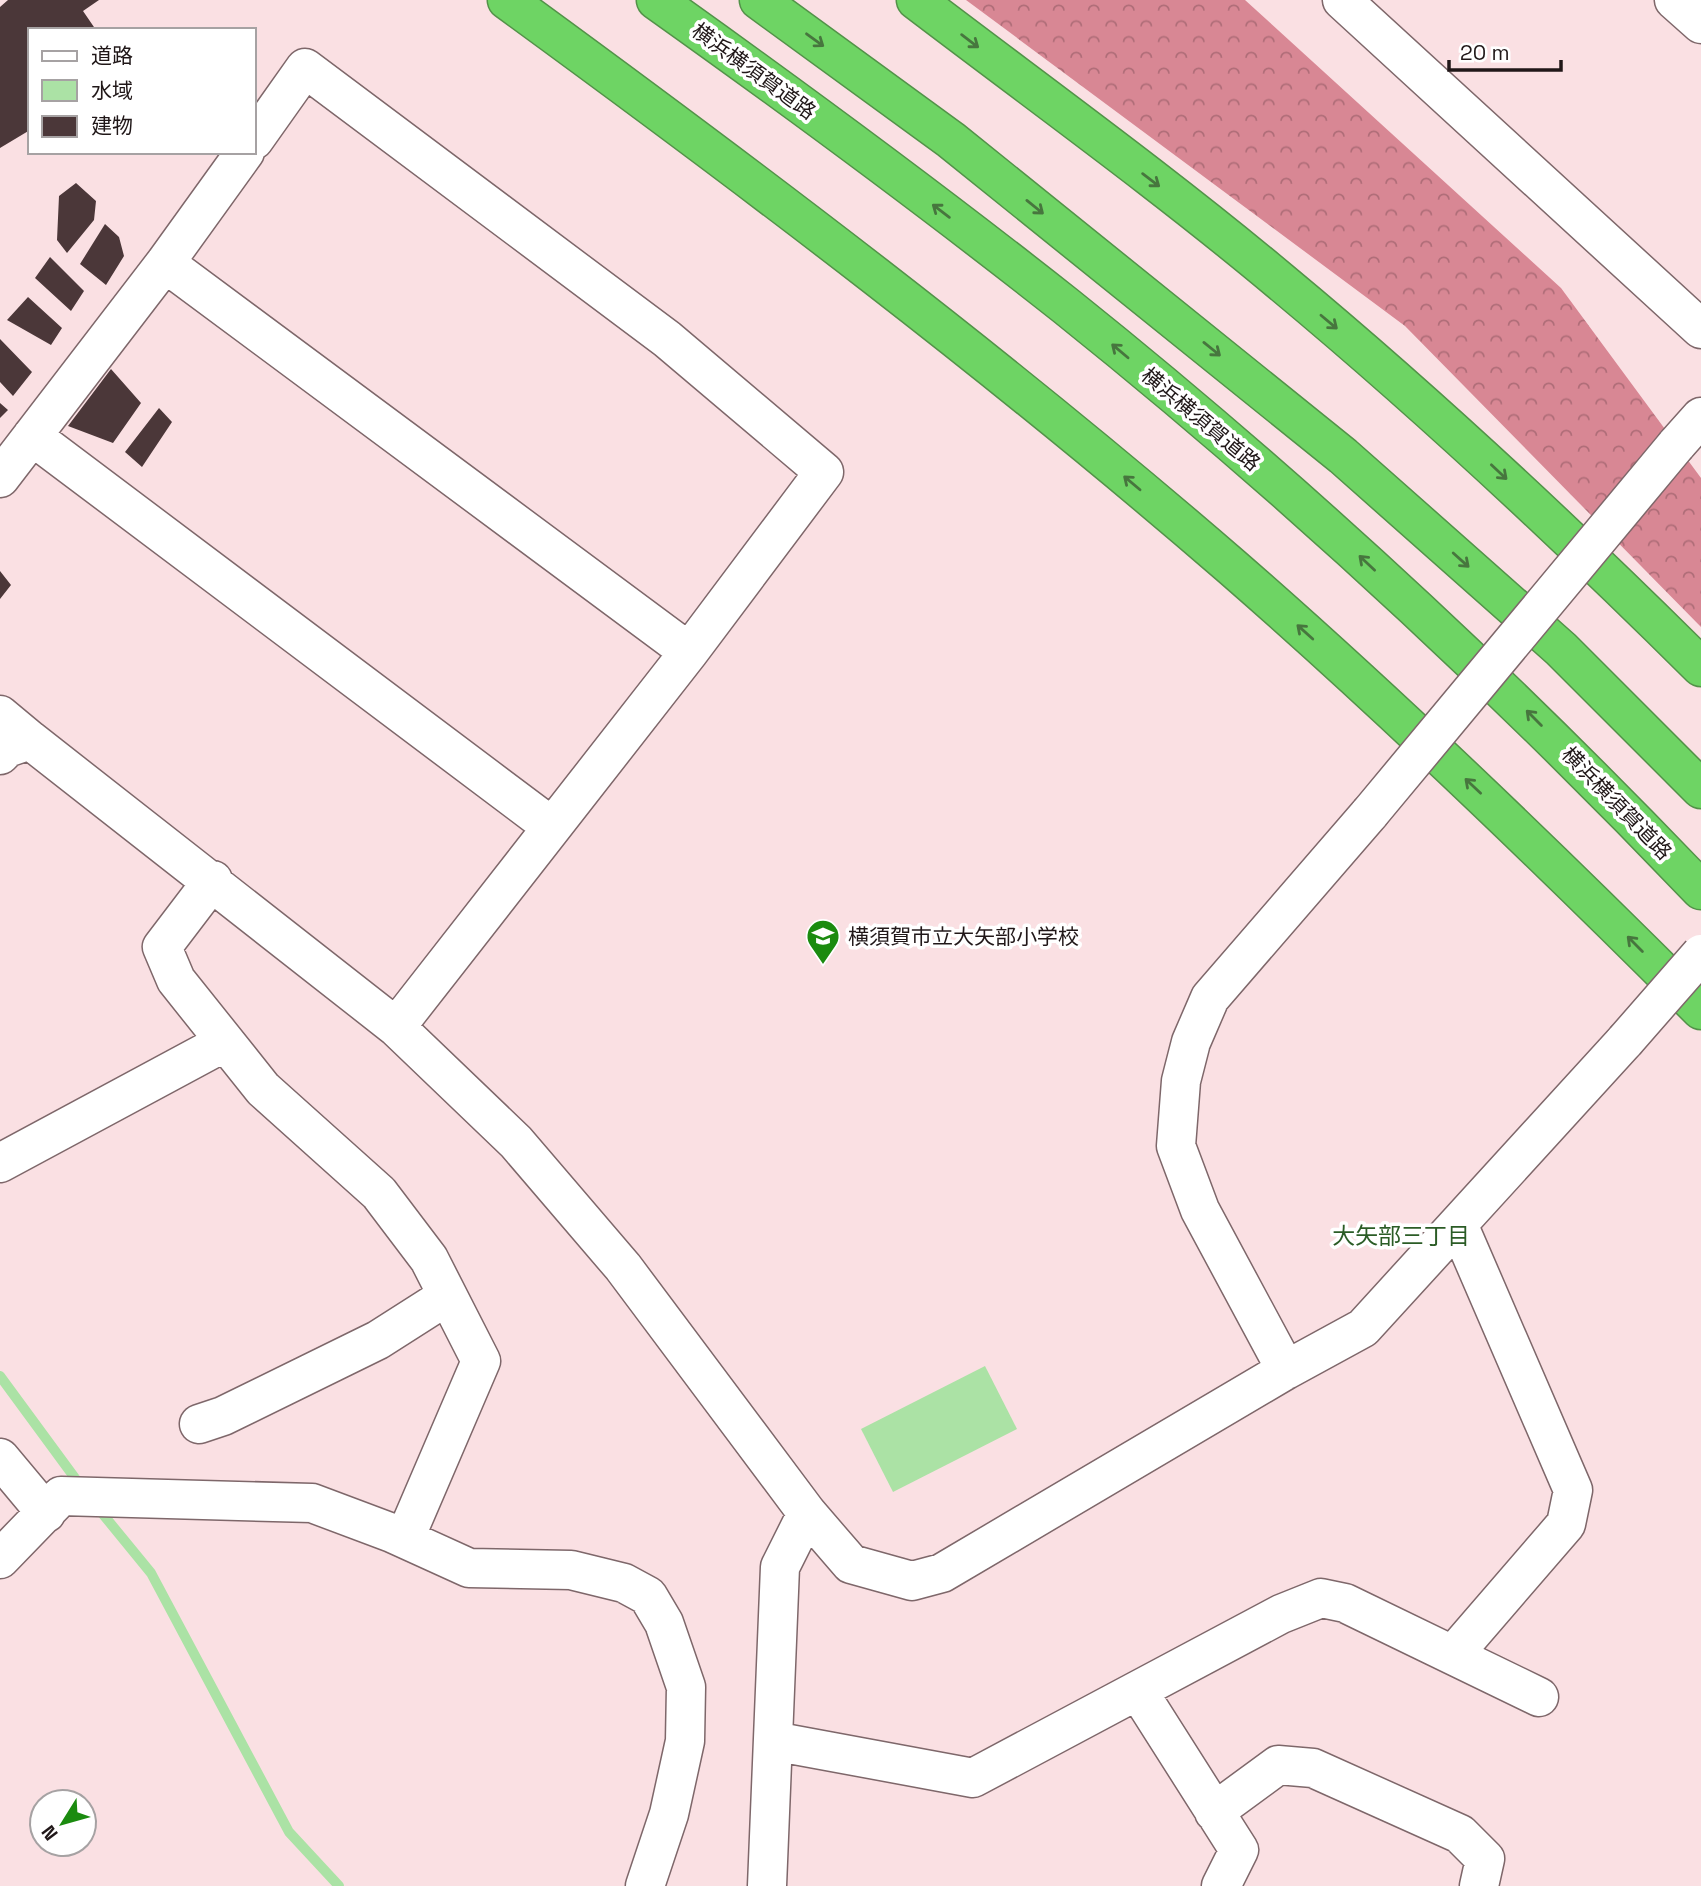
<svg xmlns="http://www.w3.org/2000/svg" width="1701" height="1886" font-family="'Space Grotesk','Noto Sans JP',sans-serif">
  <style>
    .forest { fill: url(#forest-crowns) }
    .water { fill: #abe2a5 }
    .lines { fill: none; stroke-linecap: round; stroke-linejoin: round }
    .stream { stroke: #abe2a5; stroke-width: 10 }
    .building { fill: #4b3739 }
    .minor-casing { stroke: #7e676a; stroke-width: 41 }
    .highway-casing { stroke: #539249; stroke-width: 41 }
    .minor { stroke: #fff; stroke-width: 38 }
    .highway { stroke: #6ed464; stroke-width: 38 }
    .minor-bridge-casing { stroke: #7e676a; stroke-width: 41; stroke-linecap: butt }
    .minor-bridge { stroke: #fff; stroke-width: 38 }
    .oneway { stroke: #47763e }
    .labels { text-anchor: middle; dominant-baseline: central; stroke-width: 7; stroke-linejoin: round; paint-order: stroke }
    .street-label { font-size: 21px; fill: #201718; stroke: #fff }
    .poi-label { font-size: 21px; fill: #201718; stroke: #fff; text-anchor: start }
    .neighbourhood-label { font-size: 23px; fill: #2b5c26; stroke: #fff }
  </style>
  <defs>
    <pattern id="forest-crowns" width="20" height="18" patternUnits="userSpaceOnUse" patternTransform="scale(1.75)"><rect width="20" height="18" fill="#d88794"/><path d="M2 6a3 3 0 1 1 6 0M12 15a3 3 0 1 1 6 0" fill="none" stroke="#af6d78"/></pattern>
  </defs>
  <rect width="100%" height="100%" fill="#fae0e3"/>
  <path class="forest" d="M966,0H1245L1561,288L1701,478V627L1405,326Z"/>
  <path class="water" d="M985,1366L1017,1429L893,1492L861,1429Z"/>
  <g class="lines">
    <path class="stream" d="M0,1376L83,1489
      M97,1507L151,1573L289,1832L339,1886"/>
  </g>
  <path class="building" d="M8,0H99L83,11L96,30H30V130L0,148V7Z
    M76,183L96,201L94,220L67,253L57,240L59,196Z
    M105,224L119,237L124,256L106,285L80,264Z
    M50,257L84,291L71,311L35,278Z
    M28,297L62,328L51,345L7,320Z
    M0,339L32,372L13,396L0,382Z
    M111,369L141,403L113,443L68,426Z
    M0,403L8,410L0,418Z
    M159,408L172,422L142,467L125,452Z
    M0,571L11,585L0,599Z"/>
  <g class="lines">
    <defs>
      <path id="minor" d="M1342,0L1701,329
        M1674,0L1701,24
        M254,140L305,68L667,339L824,472L689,652L396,1027
        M165,263L689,652
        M32,436L552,827
        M1676,445L1701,417
        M0,478L165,263L245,152
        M0,715L30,740
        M0,755L7,748L30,740L396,1027L516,1142L623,1267L807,1513L851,1564L912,1581L942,1573L1286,1370L1363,1328L1625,1041
        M213,880L162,947L176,980L263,1089L379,1193L429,1259L481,1361L405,1538
        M0,1163L225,1042
        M1286,1370L1200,1210L1176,1146L1181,1081L1191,1042L1210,998L1370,813
        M199,1424L223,1416L378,1340L447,1296
        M0,1458L46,1513
        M0,1559L61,1496L312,1503L392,1533L469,1568L571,1570L624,1583L648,1596L664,1623L686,1687L685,1741L669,1814L645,1886
        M1453,1655L1566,1524L1573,1490L1458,1224
        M1138,1691L1239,1850L1221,1886
        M773,1741L973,1778L1281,1614L1321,1598L1345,1603L1539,1697
        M1214,1812L1278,1765L1313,1768L1460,1834L1485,1859L1479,1886
        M767,1886L780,1567L807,1513"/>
      <path id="highway" d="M507,0C755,181 1000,366 1232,567C1394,708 1549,858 1701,1010
        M656,0C795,99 932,200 1066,306C1291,486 1502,682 1701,890
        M759,0L951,140L1343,456L1561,649L1701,789
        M916,0C1038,93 1163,183 1280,281C1427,403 1566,533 1701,667"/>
    </defs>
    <use href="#minor" class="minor-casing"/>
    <use href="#highway" class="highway-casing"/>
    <use href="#minor" class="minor"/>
    <use href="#highway" class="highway"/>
    <defs>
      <path id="minor-bridge" d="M1370,813L1676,445
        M1625,1041L1701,954"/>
    </defs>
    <use href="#minor-bridge" class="minor-bridge-casing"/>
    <use href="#minor-bridge" class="minor-bridge"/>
  </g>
  <defs><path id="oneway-shaft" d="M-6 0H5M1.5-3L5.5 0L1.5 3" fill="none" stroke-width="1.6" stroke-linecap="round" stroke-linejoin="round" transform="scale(1.75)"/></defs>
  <g class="oneway">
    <use href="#oneway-shaft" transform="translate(815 40) rotate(36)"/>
    <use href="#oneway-shaft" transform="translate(970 41) rotate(37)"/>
    <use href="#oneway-shaft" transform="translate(1151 180) rotate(37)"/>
    <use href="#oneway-shaft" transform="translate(1035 207) rotate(39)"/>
    <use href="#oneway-shaft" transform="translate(941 211) rotate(-143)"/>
    <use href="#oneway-shaft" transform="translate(1329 322) rotate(40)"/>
    <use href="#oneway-shaft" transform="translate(1212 349) rotate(39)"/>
    <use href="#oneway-shaft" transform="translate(1120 351) rotate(-140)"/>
    <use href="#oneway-shaft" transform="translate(1499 472) rotate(43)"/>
    <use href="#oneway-shaft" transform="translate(1132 483) rotate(-140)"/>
    <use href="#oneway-shaft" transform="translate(1461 560) rotate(42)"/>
    <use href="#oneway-shaft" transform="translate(1367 563) rotate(-137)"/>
    <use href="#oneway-shaft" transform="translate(1305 632) rotate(-138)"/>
    <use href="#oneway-shaft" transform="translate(1534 718) rotate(-135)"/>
    <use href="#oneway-shaft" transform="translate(1473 786) rotate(-137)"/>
    <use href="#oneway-shaft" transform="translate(1635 944) rotate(-135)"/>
  </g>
  <defs>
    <symbol id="school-pin" viewBox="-11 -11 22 30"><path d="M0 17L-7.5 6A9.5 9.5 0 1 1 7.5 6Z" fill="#1b8b0f" stroke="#fff"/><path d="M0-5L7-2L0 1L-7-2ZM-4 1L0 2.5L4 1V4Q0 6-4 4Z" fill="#fff"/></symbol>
  </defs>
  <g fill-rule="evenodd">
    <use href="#school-pin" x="804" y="917" width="38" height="52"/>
  </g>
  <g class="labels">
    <g class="street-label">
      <text transform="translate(754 71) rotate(36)">横浜横須賀道路</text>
      <text transform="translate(1201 419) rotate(40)">横浜横須賀道路</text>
      <text transform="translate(1617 803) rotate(46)">横浜横須賀道路</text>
    </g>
    <g class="poi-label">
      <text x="848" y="936">横須賀市立大矢部小学校</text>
    </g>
    <g class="neighbourhood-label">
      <text x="1401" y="1236">大矢部三丁目</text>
    </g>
  </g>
  <rect x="28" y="28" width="228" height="126" fill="#ffffff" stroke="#a6a2a3" stroke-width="2"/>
  <rect x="42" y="51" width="35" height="10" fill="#ffffff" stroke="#a6a2a3" stroke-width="2"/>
  <text x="91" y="63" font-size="21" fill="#201718">道路</text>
  <rect x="42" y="80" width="35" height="21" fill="#abe2a5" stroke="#a6a2a3" stroke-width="2"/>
  <text x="91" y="98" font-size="21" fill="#201718">水域</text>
  <rect x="42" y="116" width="35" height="21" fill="#4b3739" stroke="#a6a2a3" stroke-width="2"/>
  <text x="91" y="133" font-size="21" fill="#201718">建物</text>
  <g transform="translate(63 1823) rotate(233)"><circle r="33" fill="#ffffff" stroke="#a6a2a3" stroke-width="2"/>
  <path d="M0-5L12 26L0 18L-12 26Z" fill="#1b8b0f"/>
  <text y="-10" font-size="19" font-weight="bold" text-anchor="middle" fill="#201718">N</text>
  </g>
  <path d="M1449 60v10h112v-10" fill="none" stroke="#201718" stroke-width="3.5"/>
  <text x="1460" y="60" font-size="21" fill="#201718" stroke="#ffffff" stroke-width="5" paint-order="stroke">20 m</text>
</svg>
